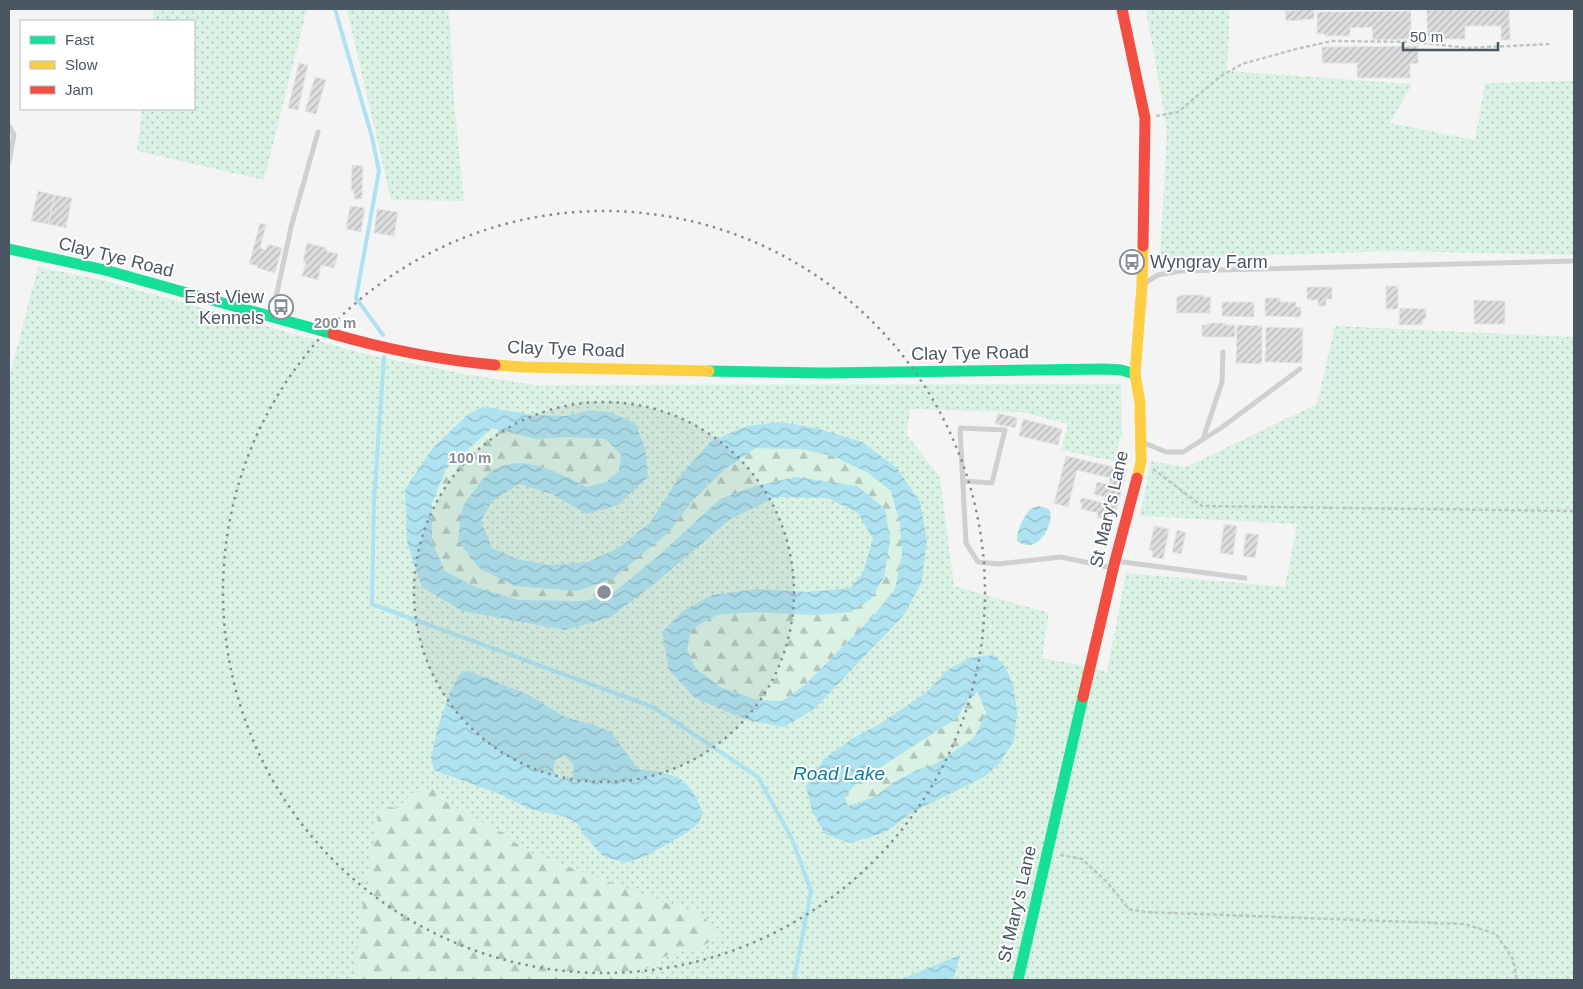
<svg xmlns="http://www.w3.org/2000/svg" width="1583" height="989" font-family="Arial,sans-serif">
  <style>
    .grass { fill: url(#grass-dots) }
    .forest { fill: url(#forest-firs) }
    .water { fill: url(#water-waves); fill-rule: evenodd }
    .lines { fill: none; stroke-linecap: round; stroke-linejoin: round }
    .stream { stroke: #aee2f0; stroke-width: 4 }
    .building { fill: url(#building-hatch); stroke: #e5e6e7 }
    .path { stroke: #bcc7c4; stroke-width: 2.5; stroke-dasharray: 4 2.5; stroke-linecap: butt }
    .lane { stroke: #ced0d2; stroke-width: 5 }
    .fast { stroke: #16e098; stroke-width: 11 }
    .slow { stroke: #ffcf43; stroke-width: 11 }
    .jam { stroke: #f24e42; stroke-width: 11 }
    .ring { fill: none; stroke: #868d94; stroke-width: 2.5; stroke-dasharray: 2.5 5 }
    .labels { text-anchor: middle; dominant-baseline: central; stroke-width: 4; stroke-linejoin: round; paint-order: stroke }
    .street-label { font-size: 18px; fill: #4a5661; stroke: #fff }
    .poi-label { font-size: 18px; fill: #4a5661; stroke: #fff; text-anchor: start }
    .water-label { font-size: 19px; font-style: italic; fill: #0c7c9b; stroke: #fff }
    .centre { fill: #868d94; stroke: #fff; stroke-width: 2.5 }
    .ring-label { font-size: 15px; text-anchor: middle; font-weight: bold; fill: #868d94; stroke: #fff; stroke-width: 4; stroke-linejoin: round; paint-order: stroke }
  </style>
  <defs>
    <pattern id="grass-dots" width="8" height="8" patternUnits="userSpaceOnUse" patternTransform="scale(1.25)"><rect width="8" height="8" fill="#d9f2e3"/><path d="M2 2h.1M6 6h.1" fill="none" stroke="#b2c7bb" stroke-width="1.8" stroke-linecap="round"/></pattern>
    <pattern id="forest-firs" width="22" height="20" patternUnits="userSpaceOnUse" patternTransform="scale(1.25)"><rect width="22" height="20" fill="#d9f2e3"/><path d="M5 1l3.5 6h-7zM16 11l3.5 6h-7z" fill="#b2c7bb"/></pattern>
    <pattern id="water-waves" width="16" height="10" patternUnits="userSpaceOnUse" patternTransform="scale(1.25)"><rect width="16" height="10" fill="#aee2f0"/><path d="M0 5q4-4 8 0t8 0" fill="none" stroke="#90bac6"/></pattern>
    <pattern id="building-hatch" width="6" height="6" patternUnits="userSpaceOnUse" patternTransform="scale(1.25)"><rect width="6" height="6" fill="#ddddde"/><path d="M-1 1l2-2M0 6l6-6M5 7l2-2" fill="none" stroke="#b5b6b7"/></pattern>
  </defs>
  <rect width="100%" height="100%" fill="#f4f4f4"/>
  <path class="grass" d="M154,9H307L264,180L137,151L142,109H194V21H152Z
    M347,9H449L454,100L464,201L391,200Z
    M1146,9H1230L1227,71L1412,84L1390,123L1475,140L1485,83L1574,81V255L1394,251L1160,259L1167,130Z
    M38,267L102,280L365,354L470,375L536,385L1121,384L1122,434L1113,461L1061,450L1068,424L1022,412L911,409L906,434L940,477L954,586L1049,613L1042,658L1075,664L1107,672L1126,573L1285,587L1297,524L1140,516L1151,461L1186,467L1317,404L1335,326L1574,337V980H9V378Z"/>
  <path class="forest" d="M492,428L537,439L569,437L606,439L621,455L619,471L606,482L587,487L554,470L525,463L500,465L458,541L576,591L669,532L693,500L725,469L756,448L801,449L833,456L868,473L891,491L900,524L902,555L895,589L874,615L805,685L782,701L758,700L722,688L696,669L687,650L691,629L717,615L754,612L815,615L851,612L890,540L857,486L720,499L656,558L614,592L585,601L519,600L475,587L445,571L432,542V503L446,469Z
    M977,692L986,713L974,738L958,749L937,763L915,771L894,782L876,796L861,802L848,806L845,797L856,783L957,718L968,700Z
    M431,787L461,811L499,831L527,851L657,900L702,914L719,937L698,948L668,955L624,980H354L364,893L380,806L398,808L412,793Z"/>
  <path class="water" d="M483,407L535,415L565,416L591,410L612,413L635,423L645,448L648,477L618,505L587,514L552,494L519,484L492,501L481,521L492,548L516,559L551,565L587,562L617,549L650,523L679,477L711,441L747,426L781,422L816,428L862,442L897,468L920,502L927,541L921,584L903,616L814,709L784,727L747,720L695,698L669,670L662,632L683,611L712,595L756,589L807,592L850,588L863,573L873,539L858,513L828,498L776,497L729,520L659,580L611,617L565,630L462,611L422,587L407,542L405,489L432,449L467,415ZM492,428L537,439L569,437L606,439L621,455L619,471L606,482L587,487C551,469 505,444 477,487C472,494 464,502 462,510C459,520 460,531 458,541L479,568L514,586L576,591L611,580L669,532L693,500L725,469L756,448L801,449L833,456L868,473L891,491L900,524L902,555L895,589L874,615L805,685L782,701L758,700L722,688L696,669L687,650L691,629L717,615L754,612L815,615L851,612L871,599L884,577L890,540L885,509L857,486L796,477L755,486L720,499L656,558L614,592L585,601L519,600L475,587L445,571L432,542V503L446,469Z
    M1038,506C1042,507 1047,507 1049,510C1056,517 1040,558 1017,541C1017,528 1023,519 1030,509Z
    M994,655L1006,668L1014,688L1017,713L1014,740L999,764L984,777L911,813L886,832L850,843L825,834L812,811L806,786L824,759L853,738L880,724L927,692L946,671L969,658ZM978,692L986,713L974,738L958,749L937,763L915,771L894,782L876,796L861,802L848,806L845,797L856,783L957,718L968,700Z
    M469,671L527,694L567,718L592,724L611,732L638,769C650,771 663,772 674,776C689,781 698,800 703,813L698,824L683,835L646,856L625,863L603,856L584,835L577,823L566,817L530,809L502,795L434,770L431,757L438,727L450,692L461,672ZM565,755L573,764L574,774L569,779L560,778L553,771L555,760Z
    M960,955L953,980H899Z"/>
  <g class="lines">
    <path class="stream" d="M335,9L372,137L379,171L356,298L383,335
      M384,357L374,501L372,604L653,707L758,777L792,839L811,891L794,980"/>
  </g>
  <path class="building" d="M1314,9V19L1286,21L1285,11Z
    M1427,10H1509L1510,40H1501V26H1465V39H1427Z
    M1411,11V39L1373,40L1372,27L1350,28V36H1325V34H1317V12Z
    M1418,46V64L1410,63V78H1357V63H1322V47Z
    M299,63L308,65L298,110L288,108Z
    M315,77L326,80L316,114L305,111Z
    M352,165L363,166L362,199H354V191H351Z
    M38,191L55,195L48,224L31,221Z
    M55,195L72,198L66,228L48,224Z
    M350,206L365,208L361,232L346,229Z
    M377,209L398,212L394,236L374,233Z
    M260,223L266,225L260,248L266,250L268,244L282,248L275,273L257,268L258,266L249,264Z
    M307,243L327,248L326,251L338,254L334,268L321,265L318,280L302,276L306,263L303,262Z
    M1386,286H1398V309H1386Z
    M1307,287H1332V299H1326V306H1318V300H1307Z
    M1181,295H1203V297H1211L1210,313H1176L1177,296L1180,297Z
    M1265,298H1280V302H1296V307H1301V317L1265,316Z
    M1474,300L1505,301V324H1474Z
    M1222,302H1254V317L1222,316Z
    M1400,308L1426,309V319H1423L1422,325H1399Z
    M1208,323H1226V325H1235V337H1202V325H1208Z
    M1237,325L1262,326V364L1236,363Z
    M1266,327L1303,328L1302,363L1265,362Z
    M998,413L1018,418L1015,428L995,424Z
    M1023,419L1062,429L1058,445L1019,436Z
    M1066,456L1127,470L1115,517L1106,515L1105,519L1097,518L1098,513L1081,509L1082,504L1080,503L1081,499L1083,498L1104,503L1106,497L1094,494L1097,482L1109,484L1110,478L1077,470L1068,507L1054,503Z
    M1224,524L1237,526L1233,555L1220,553Z
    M1154,526L1169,529L1163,559L1152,557L1153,551L1149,550Z
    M1177,530L1186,533L1181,554L1172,552Z
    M1246,533L1259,535L1255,558L1243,556Z"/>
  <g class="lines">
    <path class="path" d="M1156,116L1178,112L1221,76L1242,64L1296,49L1332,41L1415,42L1467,48L1552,44
      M1153,469L1202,506L1574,511
      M1060,855L1082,859L1108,883L1129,909L1144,912L1465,924L1496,934L1513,959L1517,980"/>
    <path class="lane" d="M9,126L14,135L9,162
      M1145,283L1158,275L1180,271L1574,261
      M272,316L291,227L318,132
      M1203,439L1222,382L1223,352
      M1142,442L1166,452H1183L1221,428L1300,369
      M963,481L992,483L1005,430L960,428L966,543L978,562L999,564L1061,557L1113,568
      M1115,561L1245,578"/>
    <path class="fast" d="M9,249L105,270L333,334
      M709,371L825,373L1105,369L1121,370L1135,374
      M1018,980L1083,697"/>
    <path class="slow" d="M495,365L523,367L709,371
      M1137,478L1141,462L1140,403L1135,374L1142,285L1143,246"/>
    <path class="jam" d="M1122,9L1145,118L1143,246
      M333,334C385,349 441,360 495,365
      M1083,697L1115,561L1137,478"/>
  </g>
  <circle cx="604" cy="592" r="190" fill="#868d94" fill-opacity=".12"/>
  <g class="ring">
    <circle cx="604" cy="592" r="190"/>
    <circle cx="604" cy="592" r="381"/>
  </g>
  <defs>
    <symbol id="bus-ring" viewBox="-11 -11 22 22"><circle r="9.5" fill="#fff" stroke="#868d94" stroke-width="1.5"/><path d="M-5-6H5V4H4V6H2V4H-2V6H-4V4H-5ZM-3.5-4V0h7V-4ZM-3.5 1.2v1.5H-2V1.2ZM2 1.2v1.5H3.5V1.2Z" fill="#868d94"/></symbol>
  </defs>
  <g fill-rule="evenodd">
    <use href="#bus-ring" x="1118" y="248" width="28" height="28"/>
    <use href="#bus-ring" x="267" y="293" width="28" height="28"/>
  </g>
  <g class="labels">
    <g class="street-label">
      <text transform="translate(116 257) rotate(14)">Clay Tye Road</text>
      <text transform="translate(566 349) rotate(2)">Clay Tye Road</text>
      <text transform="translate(970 353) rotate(-1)">Clay Tye Road</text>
      <text transform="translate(1109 509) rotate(-77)">St Mary's Lane</text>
      <text transform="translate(1017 904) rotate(-77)">St Mary's Lane</text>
    </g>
    <g class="poi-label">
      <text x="1150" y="262">Wyngray Farm</text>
      <text x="264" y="297" text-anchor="end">East View<tspan x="264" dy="21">Kennels</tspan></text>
    </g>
    <g class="water-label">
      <text x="839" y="773">Road Lake</text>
    </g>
  </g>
  <circle cx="604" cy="592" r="8" class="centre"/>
  <g class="ring-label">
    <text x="335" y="328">200 m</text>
    <text x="470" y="463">100 m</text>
  </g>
  <rect width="1583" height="989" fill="none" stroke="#4a5661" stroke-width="20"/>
  <rect x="20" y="20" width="175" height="90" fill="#ffffff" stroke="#b7bbc0"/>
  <rect x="30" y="36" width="25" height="8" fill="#16e098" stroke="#b7bbc0"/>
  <text x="65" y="45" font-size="15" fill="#4a5661">Fast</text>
  <rect x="30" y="61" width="25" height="8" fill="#ffcf43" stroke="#b7bbc0"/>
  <text x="65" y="70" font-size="15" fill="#4a5661">Slow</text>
  <rect x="30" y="86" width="25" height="8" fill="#f24e42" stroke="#b7bbc0"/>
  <text x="65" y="95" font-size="15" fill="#4a5661">Jam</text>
  <path d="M1403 42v8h95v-8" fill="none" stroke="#4a5661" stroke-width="2.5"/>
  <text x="1410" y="42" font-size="15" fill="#4a5661" stroke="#ffffff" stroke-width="4" paint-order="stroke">50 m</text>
</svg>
